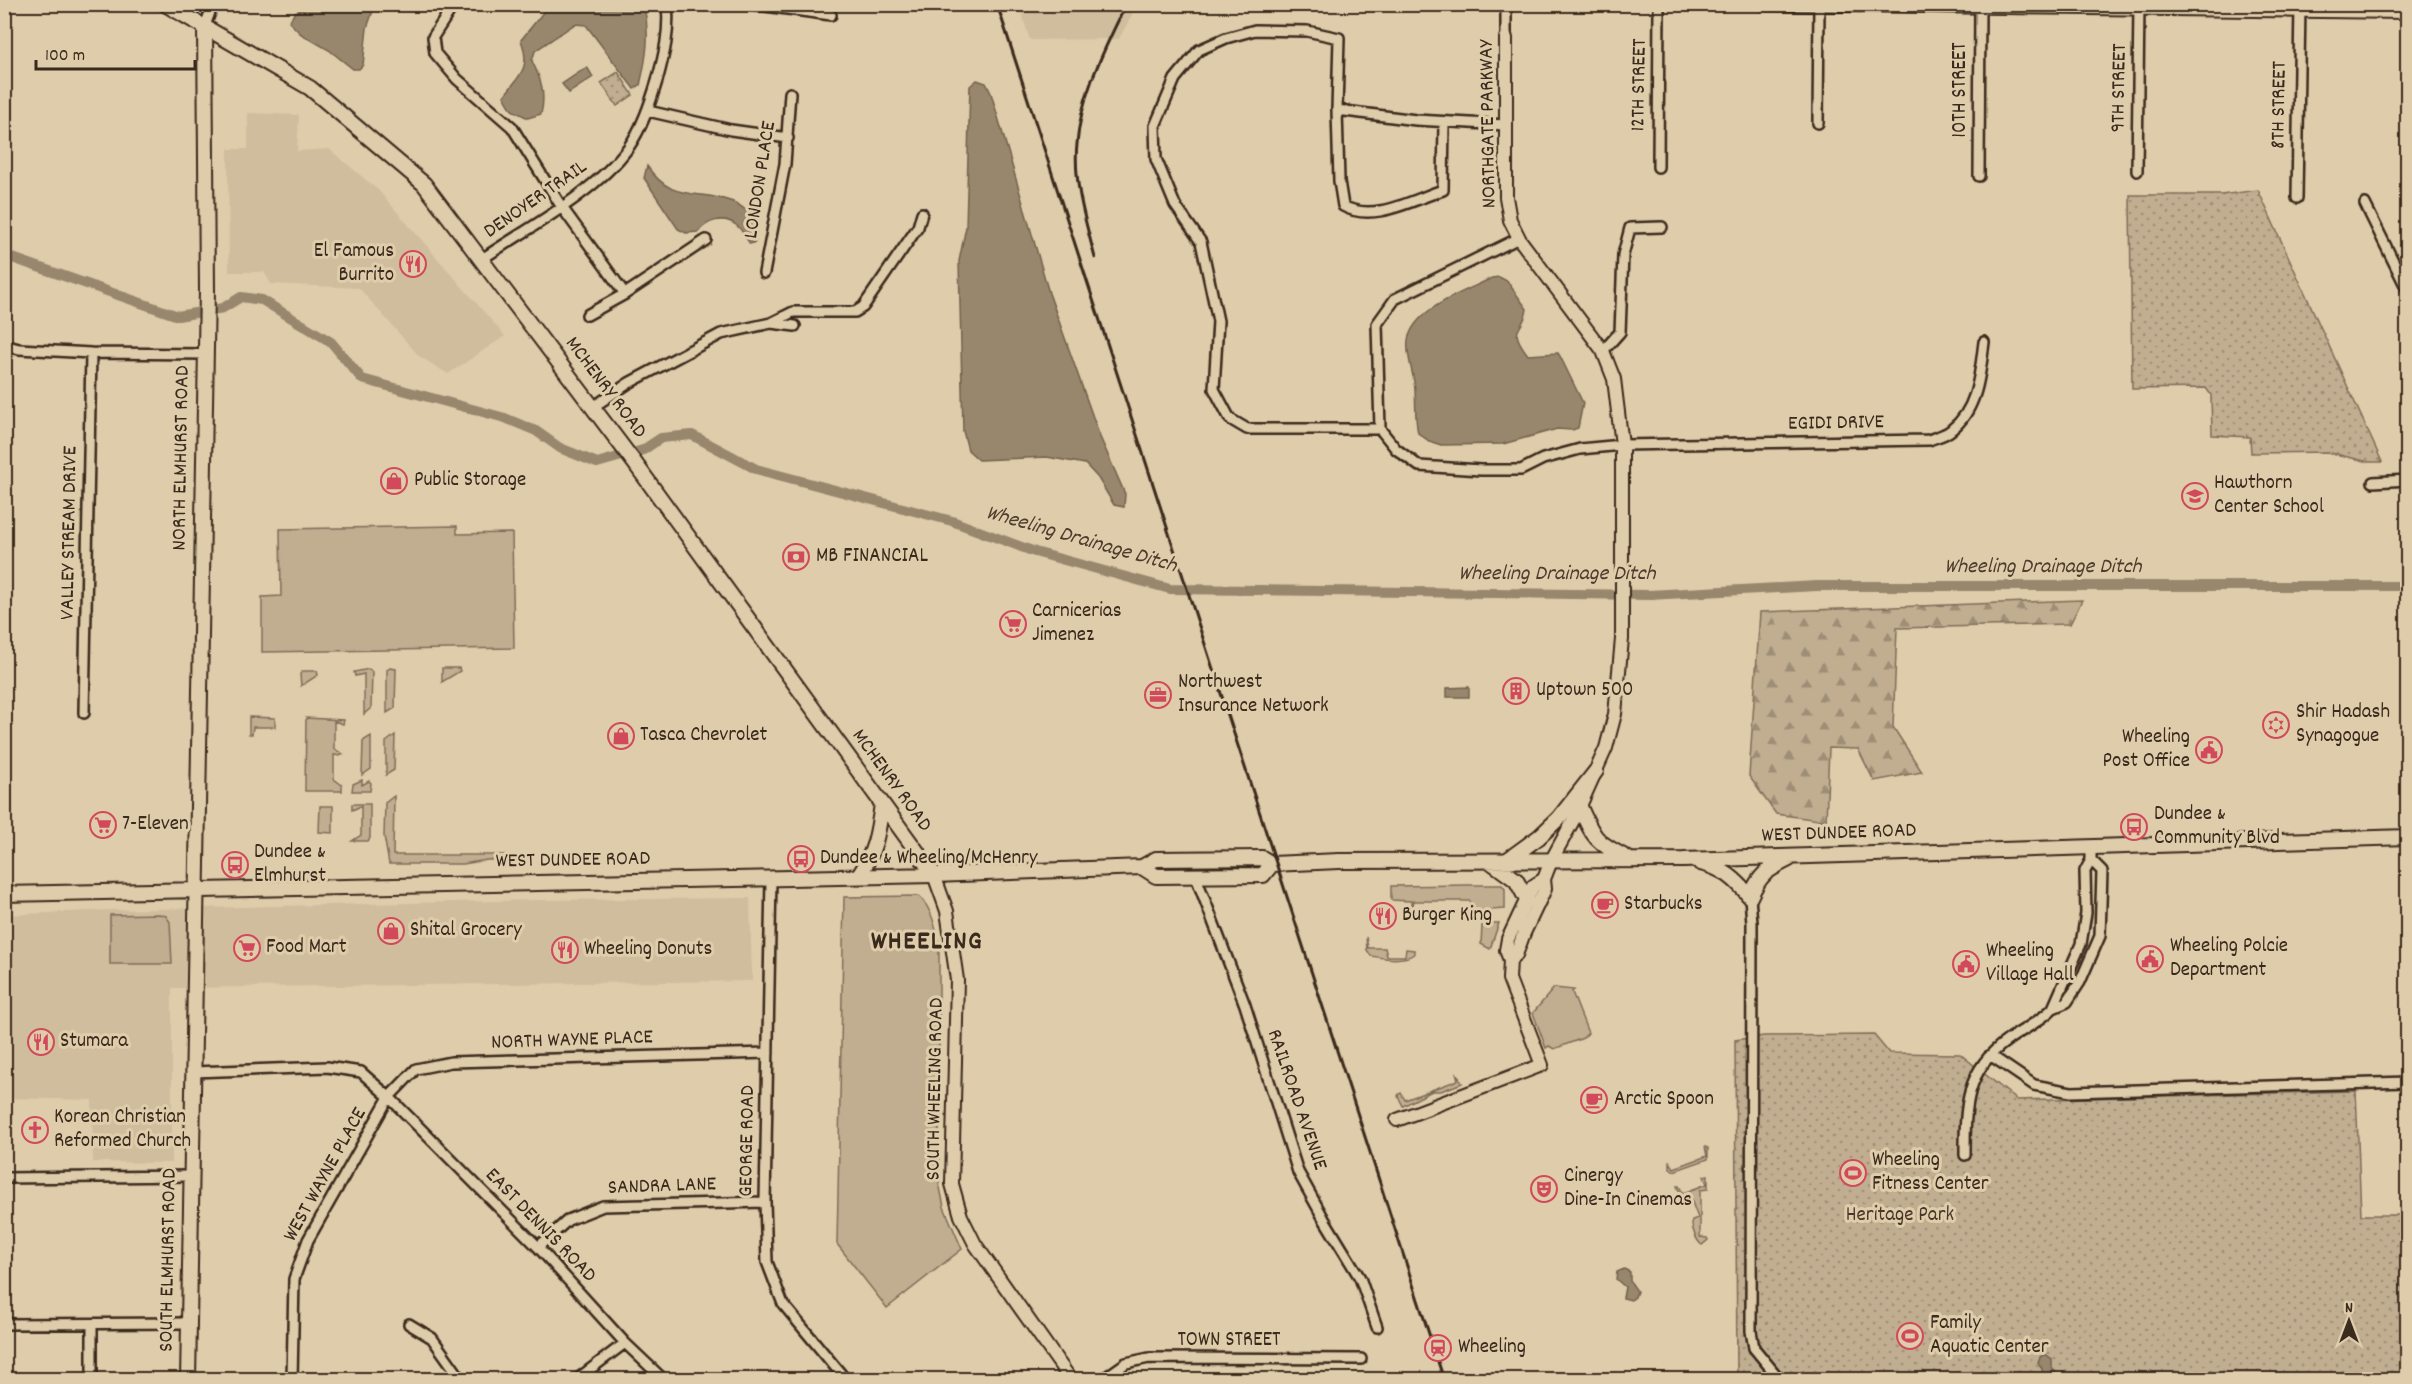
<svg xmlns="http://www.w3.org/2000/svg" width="2412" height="1384" font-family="Dekko,sans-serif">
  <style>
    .built { fill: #d0bd9d }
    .grass { fill: #c1ae91; stroke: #7e6c58; stroke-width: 1.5 }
    .forest { fill: url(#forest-firs); stroke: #7e6c58; stroke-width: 1.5 }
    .park { fill: url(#park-dots); stroke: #7e6c58; stroke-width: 1.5 }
    .water { fill: #98866d; stroke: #73614d; stroke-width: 1.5 }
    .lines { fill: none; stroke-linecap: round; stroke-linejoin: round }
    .canal { stroke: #98866d; stroke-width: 10 }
    .street-casing { stroke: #3b2a1e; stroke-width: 14 }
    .secondary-casing { stroke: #3b2a1e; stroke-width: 16 }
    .primary-casing { stroke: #3b2a1e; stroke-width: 18 }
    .street { stroke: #dfccaa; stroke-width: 9 }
    .secondary { stroke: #dfccaa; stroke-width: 12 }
    .primary { stroke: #dfccaa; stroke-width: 14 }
    .rail { stroke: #3b2a1e; stroke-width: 3 }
    .labels { text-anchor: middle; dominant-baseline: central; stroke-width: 6; stroke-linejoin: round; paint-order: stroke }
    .street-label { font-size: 21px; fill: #3b2a1e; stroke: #dfccaa }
    .poi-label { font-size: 21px; fill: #3b2a1e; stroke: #dfccaa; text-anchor: start }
    .park-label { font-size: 21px; fill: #48372a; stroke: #dfccaa }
    .water-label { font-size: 22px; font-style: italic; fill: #4e3c2e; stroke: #dfccaa }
    .district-label { font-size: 27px; font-weight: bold; letter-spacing: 1.5px; fill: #3b2a1e; stroke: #dfccaa }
  </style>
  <defs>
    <pattern id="forest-firs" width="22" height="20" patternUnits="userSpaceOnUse" patternTransform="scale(1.5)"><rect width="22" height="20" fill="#c1ae91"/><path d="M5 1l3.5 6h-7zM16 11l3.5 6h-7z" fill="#9e8e76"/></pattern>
    <pattern id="park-dots" width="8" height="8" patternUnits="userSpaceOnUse" patternTransform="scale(1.5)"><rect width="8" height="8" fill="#c1ae91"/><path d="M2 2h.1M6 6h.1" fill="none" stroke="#9e8e76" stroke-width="1.8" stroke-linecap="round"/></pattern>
  </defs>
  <rect width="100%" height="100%" fill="#dfccaa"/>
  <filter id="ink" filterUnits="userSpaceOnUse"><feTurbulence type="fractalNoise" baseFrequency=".0167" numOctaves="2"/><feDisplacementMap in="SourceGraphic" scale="12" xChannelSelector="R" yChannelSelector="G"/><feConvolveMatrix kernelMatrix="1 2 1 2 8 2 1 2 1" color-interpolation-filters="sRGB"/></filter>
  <g filter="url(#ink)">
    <path class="built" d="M1019,5V4L1137,5L1119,39L1030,40Z
      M248,113L299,115L297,151L329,149L378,190L505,336L448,374L419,356L359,288L271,284L264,272H229L228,149H248Z
      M750,898L752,981L172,988V1163L93,1162L92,1100L5,1098L4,915L110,910L536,900Z"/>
    <path class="grass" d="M457,526V534L512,533L514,648L262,652V597L281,596L280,529Z
      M390,668L396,669L395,708L387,713V670Z
      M442,668H459L460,671L442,682Z
      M369,669L372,672L371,708L364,714V674L355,676L354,672Z
      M303,671H317L318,675L301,686L300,674Z
      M249,717L275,718V727H253L252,734H249Z
      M306,718L344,720L343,724L334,721V749L343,754L340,756L334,755V779L342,785V791H305Z
      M395,735L394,770L386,775V742Z
      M371,736V769L362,775L363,741Z
      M362,780V785L369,781L371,783L370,791H352L353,784Z
      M394,796L393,855H505L508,860H487L463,864H389L384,836L385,803Z
      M352,804H370V838L368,841H352L361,835V806L352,810Z
      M320,806H333V833L319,832Z
      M1470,885H1502L1505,889V909L1473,911L1470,901H1413L1411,908V901L1391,900V886Z
      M919,896C932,909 936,928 939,946V1183L944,1207L962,1249L887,1308L837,1244L844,897Z
      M159,914L166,916L170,922L172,964H110V915Z
      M1486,923H1499L1490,949L1481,944L1482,926Z
      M1366,937L1368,948H1385L1387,956H1405L1406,949L1414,950V954C1402,962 1384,958 1371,956L1367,950Z
      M1554,988L1574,990L1572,992L1588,1033L1583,1038L1554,1049L1549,1046L1546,1048L1533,1013Z
      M1456,1072L1462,1083L1441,1091H1432L1403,1106L1398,1096L1399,1094L1401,1093L1405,1100L1458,1080Z
      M1705,1147L1708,1148V1159L1674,1171L1670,1168V1162L1674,1168L1707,1156Z
      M1708,1175V1189L1700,1190V1237L1707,1238L1708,1240L1702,1245C1696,1241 1691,1227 1692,1220L1698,1218L1689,1194L1681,1195L1677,1186H1679L1683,1193L1707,1184L1704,1176Z"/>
    <path class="forest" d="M2082,600L2070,624L1897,628L1893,727L1922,772L1874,781L1858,749L1829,748L1826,821L1776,814L1749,776L1760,612Z"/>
    <path class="park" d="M618,72L633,95L617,106L601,83Z
      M2258,190L2382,462H2369L2327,452L2251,453L2250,437L2212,435L2211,395L2206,388L2132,389L2130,195H2221Z
      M1874,1035L1889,1053L1960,1054L2017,1100L2356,1091L2361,1215H2407V1379H1737L1735,1040L1764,1036Z"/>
    <path class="water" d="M315,5H375L367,28L363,65L359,69H353L329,50L301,34L289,22L295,12Z
      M549,5H644C650,34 647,56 640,85L634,89L586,25L575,24L535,51L532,61C541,79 546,94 541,114L528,118L512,110L504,96C521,74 531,67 521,40Z
      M587,67L593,77L569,93L562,84Z
      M977,80L986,83L991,93L1049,293L1100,437L1125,494L1124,507L1114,505L1098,478L1085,464L1047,457L979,460L968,450L963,431L959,261L966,227L970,86Z
      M647,166C673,204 697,188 733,202C741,205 748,213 756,217L755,242L750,244C746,239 742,229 736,225C723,215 707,221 698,232L686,233L678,229L644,178Z
      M1499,277L1507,281L1527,309C1524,333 1506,326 1528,355L1558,353L1560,356L1583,403L1578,428L1572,430L1557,429L1503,444L1441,445L1429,441L1418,433C1414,415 1417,399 1414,382C1412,368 1406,354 1408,340C1414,308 1466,291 1492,278Z
      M1469,687V697H1447V688Z
      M1624,1269L1630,1272V1281L1637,1291L1635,1297L1631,1300L1623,1298L1625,1287L1616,1279L1617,1272Z
      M2045,1354L2052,1359V1368L2057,1375L2056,1379H2043L2042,1369L2038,1362L2040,1357Z"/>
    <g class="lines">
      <path class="canal" d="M4,255L178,316L223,308L241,297L262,300L331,342L362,379L505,418L536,431L560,448L597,463L643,450L661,438L692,435L756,469L952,521L1035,552L1170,589L1649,595L1817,586H2408"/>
      <defs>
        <path id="street" d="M750,4L831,15
          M1506,4V38
          M451,9L433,37L435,53L457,79L512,127L561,206L625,294
          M205,26L213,4
          M1337,110L1339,181L1343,206C1373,223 1412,200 1443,190L1444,122
          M648,111L731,130L788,138
          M1818,123L1819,4
          M1658,167L1659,4
          M2137,171L2139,4
          M1979,176L1980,4
          M2297,198L2300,4
          M2365,204L2408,291
          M1519,238L1395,299L1377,324L1380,429L1396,449L1419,466L1481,470H1521L1543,459L1580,449L1622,445L1929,440C1936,437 1946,435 1951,430C1978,409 1980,373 1984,342
          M482,259C528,228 595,193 628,148C642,128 650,104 657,81C664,56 670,31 667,4
          M764,273L785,164L790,93
          M587,315L625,294L706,240
          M771,323L795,326
          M4,345L19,349L91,353L205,354
          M1603,351L1620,332L1623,255L1630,228L1662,227
          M593,407L629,383L721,334L771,323L793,312H855L863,307L918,227L922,213
          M1380,429H1247L1230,419L1214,389L1218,321L1201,242L1175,205L1156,159L1155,126L1175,79L1199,50L1226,38L1255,30L1307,31L1339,38L1337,110L1416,120L1506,125
          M2373,482L2408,480
          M84,713L91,353
          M2091,848V860L2085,871L2086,913L2081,944L2053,1008L2067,1002L2080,982L2100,936L2102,871L2091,860
          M1196,877L1245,1005L1298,1172L1324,1219L1360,1278L1377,1327
          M771,878L765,1202L767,1262L783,1304L846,1380
          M1750,897L1752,923L1751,1331L1754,1348L1777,1376
          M1990,1055L2034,1085L2071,1092L2408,1082
          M193,1072L327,1067L361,1072L389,1097L538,1247L625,1343L664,1380
          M1965,1155C1965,1107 1965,1070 2008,1040C2023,1029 2040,1022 2053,1008
          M4,1178L191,1176
          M538,1247L568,1220L603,1206L765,1202
          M4,1324L188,1323
          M92,1324V1380
          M409,1324L432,1338L462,1380
          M292,1380L294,1279L308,1240L389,1097L416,1069L451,1062L768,1053
          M576,1380L625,1343
          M1102,1380L1126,1363L1149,1358L1361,1359"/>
        <path id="secondary" d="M1764,4L2408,12
          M1506,38V197L1510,220L1520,240L1603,351L1614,379L1622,445V639L1615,714L1606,748L1575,817L1551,861L1544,879L1545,889L1524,933L1516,955L1510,960
          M934,875L947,911L957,980L952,1184L961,1216L975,1244L1071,1380
          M1397,1120L1542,1065L1509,979L1510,960L1506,950L1508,939L1533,886L1544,879"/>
        <path id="primary" d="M165,4L310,88L424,184L634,462L934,875
          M1580,807C1594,839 1596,842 1627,858
          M1490,861L1516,880L1527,900
          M1506,861L1539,837L1559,818L1596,771
          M1700,863C1723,868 1736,879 1750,897C1760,874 1767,870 1789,859
          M1142,867L1156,876L1263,875L1272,864
          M859,876C875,851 878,834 882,804
          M4,894L934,875L1142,867L1156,859L1262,858L1272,864L1339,861L1683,860L2408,837
          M188,1380L207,290L205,26"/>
      </defs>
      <use href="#street" class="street-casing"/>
      <use href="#secondary" class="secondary-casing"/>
      <use href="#primary" class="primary-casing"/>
      <use href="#street" class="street"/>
      <use href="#secondary" class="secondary"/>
      <use href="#primary" class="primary"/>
      <path class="rail" d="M997,4L1444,1380
        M1095,258C1086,222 1073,182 1077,144C1081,93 1105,49 1126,4"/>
    </g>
  </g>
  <defs>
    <symbol id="restaurant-ring" viewBox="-11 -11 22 22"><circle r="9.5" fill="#dfccaa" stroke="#d1495b" stroke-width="1.5"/><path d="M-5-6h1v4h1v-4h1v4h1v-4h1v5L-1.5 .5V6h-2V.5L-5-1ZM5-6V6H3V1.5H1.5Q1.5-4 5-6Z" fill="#d1495b"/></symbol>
    <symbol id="shop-ring" viewBox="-11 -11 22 22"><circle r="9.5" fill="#dfccaa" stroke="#d1495b" stroke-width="1.5"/><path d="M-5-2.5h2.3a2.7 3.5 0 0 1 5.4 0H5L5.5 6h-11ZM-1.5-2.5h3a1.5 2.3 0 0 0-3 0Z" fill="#d1495b"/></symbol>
    <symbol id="school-ring" viewBox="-11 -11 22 22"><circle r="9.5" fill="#dfccaa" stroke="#d1495b" stroke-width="1.5"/><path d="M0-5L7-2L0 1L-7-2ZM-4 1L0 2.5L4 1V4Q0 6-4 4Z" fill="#d1495b"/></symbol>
    <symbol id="bank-ring" viewBox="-11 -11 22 22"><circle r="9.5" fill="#dfccaa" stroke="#d1495b" stroke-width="1.5"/><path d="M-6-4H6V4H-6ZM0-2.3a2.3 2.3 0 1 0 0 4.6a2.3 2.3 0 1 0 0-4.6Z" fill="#d1495b"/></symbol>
    <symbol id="supermarket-ring" viewBox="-11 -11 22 22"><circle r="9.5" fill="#dfccaa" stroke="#d1495b" stroke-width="1.5"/><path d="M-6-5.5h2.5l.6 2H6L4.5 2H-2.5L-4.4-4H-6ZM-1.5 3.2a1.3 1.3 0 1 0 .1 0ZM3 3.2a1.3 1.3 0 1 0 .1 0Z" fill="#d1495b"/></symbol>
    <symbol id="building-ring" viewBox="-11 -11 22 22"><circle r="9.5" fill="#dfccaa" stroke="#d1495b" stroke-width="1.5"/><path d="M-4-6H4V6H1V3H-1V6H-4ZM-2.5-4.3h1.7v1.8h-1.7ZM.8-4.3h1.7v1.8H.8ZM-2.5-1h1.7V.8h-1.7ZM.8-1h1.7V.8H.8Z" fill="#d1495b"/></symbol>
    <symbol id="office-ring" viewBox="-11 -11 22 22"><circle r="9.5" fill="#dfccaa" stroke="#d1495b" stroke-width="1.5"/><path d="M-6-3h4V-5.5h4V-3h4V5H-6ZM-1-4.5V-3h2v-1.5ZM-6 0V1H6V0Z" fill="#d1495b"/></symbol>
    <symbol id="synagogue-ring" viewBox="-11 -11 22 22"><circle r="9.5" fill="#dfccaa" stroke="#d1495b" stroke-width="1.5"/><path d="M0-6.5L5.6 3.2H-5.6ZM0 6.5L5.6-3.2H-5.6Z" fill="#d1495b"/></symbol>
    <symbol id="civic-ring" viewBox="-11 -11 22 22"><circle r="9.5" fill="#dfccaa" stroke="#d1495b" stroke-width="1.5"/><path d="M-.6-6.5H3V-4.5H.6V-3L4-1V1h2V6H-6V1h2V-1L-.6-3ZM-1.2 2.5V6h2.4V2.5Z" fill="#d1495b"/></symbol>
    <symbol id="bus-ring" viewBox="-11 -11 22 22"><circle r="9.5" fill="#dfccaa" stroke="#d1495b" stroke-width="1.5"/><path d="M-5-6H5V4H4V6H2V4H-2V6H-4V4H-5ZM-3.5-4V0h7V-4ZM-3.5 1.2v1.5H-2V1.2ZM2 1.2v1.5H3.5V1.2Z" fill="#d1495b"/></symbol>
    <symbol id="cafe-ring" viewBox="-11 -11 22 22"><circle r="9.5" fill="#dfccaa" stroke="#d1495b" stroke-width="1.5"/><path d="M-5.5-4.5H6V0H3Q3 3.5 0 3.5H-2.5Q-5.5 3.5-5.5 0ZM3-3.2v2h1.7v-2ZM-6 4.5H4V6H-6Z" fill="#d1495b"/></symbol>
    <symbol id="church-ring" viewBox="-11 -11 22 22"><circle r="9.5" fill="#dfccaa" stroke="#d1495b" stroke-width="1.5"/><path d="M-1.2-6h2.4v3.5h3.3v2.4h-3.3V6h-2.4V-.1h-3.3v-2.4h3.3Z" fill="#d1495b"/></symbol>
    <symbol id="stadium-ring" viewBox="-11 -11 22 22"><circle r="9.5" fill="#dfccaa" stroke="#d1495b" stroke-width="1.5"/><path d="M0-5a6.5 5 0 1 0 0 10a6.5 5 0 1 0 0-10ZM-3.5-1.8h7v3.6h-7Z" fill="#d1495b"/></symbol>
    <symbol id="theatre-ring" viewBox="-11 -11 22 22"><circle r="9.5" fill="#dfccaa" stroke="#d1495b" stroke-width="1.5"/><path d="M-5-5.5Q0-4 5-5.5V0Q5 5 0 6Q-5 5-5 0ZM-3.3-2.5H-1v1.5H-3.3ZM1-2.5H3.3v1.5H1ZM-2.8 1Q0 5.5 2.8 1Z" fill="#d1495b"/></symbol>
    <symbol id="station-ring" viewBox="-11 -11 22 22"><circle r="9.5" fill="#dfccaa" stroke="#d1495b" stroke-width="1.5"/><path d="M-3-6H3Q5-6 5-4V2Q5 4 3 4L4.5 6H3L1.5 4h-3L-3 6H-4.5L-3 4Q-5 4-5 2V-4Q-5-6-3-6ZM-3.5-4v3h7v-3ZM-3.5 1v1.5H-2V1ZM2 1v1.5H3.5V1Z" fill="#d1495b"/></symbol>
  </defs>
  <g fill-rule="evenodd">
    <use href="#restaurant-ring" x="398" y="249" width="30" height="30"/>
    <use href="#shop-ring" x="379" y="466" width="30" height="30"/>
    <use href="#school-ring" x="2180" y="481" width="30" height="30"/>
    <use href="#bank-ring" x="781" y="542" width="30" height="30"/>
    <use href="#supermarket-ring" x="998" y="609" width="30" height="30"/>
    <use href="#building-ring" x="1501" y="676" width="30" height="30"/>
    <use href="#office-ring" x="1143" y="680" width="30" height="30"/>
    <use href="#synagogue-ring" x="2261" y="710" width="30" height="30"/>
    <use href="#shop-ring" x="606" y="721" width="30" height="30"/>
    <use href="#civic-ring" x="2194" y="735" width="30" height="30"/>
    <use href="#supermarket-ring" x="88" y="810" width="30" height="30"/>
    <use href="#bus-ring" x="2119" y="812" width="30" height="30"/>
    <use href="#bus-ring" x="786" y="844" width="30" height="30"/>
    <use href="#bus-ring" x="220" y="850" width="30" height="30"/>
    <use href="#cafe-ring" x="1590" y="890" width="30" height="30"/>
    <use href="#restaurant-ring" x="1368" y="901" width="30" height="30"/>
    <use href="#shop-ring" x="376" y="916" width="30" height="30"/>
    <use href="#supermarket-ring" x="232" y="933" width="30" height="30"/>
    <use href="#restaurant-ring" x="550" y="935" width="30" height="30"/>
    <use href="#civic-ring" x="2135" y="944" width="30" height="30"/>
    <use href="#civic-ring" x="1951" y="949" width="30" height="30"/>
    <use href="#restaurant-ring" x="26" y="1027" width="30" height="30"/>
    <use href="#cafe-ring" x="1579" y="1085" width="30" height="30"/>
    <use href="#church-ring" x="20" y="1115" width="30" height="30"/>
    <use href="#stadium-ring" x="1838" y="1158" width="30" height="30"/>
    <use href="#theatre-ring" x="1529" y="1174" width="30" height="30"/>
    <use href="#stadium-ring" x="1895" y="1321" width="30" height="30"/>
    <use href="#station-ring" x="1423" y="1333" width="30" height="30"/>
  </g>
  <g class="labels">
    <g class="street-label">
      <text transform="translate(1640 85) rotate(-89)">12TH STREET</text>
      <text transform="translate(2120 88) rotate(-89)">9TH STREET</text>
      <text transform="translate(1961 90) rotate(-90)">10TH STREET</text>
      <text transform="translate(2280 105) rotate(-89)">8TH STREET</text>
      <text transform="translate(1489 124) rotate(-91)">NORTHGATE PARKWAY</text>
      <text transform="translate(761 180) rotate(-81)">LONDON PLACE</text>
      <text transform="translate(536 200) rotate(-35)">DENOYER TRAIL</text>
      <text transform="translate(605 388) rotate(53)">MCHENRY ROAD</text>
      <text transform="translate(1836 424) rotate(-1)">EGIDI DRIVE</text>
      <text transform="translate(182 458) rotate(-89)">NORTH ELMHURST ROAD</text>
      <text transform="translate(70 533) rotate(-89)">VALLEY STREAM DRIVE</text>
      <text transform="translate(891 781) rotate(54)">MCHENRY ROAD</text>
      <text transform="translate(1839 834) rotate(-2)">WEST DUNDEE ROAD</text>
      <text transform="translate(573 861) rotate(-1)">WEST DUNDEE ROAD</text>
      <text transform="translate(572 1041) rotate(-2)">NORTH WAYNE PLACE</text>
      <text transform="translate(936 1089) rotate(-89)">SOUTH WHEELING ROAD</text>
      <text transform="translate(1296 1100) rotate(71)">RAILROAD AVENUE</text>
      <text transform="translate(748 1141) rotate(-89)">GEORGE ROAD</text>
      <text transform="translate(326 1175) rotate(-61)">WEST WAYNE PLACE</text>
      <text transform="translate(662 1187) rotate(-2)">SANDRA LANE</text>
      <text transform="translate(540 1226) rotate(46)">EAST DENNIS ROAD</text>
      <text transform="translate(169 1260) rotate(-89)">SOUTH ELMHURST ROAD</text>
      <text x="1229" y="1341">TOWN STREET</text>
    </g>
    <g class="poi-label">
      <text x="394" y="252" text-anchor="end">El Famous<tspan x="394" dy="24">Burrito</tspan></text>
      <text x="414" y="481">Public Storage</text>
      <text x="2214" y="484">Hawthorn<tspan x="2214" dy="24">Center School</tspan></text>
      <text x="816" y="557">MB FINANCIAL</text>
      <text x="1032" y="612">Carnicerias<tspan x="1032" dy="24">Jimenez</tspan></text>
      <text x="1178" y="683">Northwest<tspan x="1178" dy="24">Insurance Network</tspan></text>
      <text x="1536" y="691">Uptown 500</text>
      <text x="2296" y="713">Shir Hadash<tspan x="2296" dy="24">Synagogue</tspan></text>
      <text x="640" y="736">Tasca Chevrolet</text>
      <text x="2190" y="738" text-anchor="end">Wheeling<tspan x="2190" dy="24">Post Office</tspan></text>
      <text x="2154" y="815">Dundee &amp;<tspan x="2154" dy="24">Community Blvd</tspan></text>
      <text x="122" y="825">7-Eleven</text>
      <text x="254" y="853">Dundee &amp;<tspan x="254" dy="24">Elmhurst</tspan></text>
      <text x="820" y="859">Dundee &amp; Wheeling/McHenry</text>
      <text x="1624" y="905">Starbucks</text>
      <text x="1402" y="916">Burger King</text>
      <text x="410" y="931">Shital Grocery</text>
      <text x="2170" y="947">Wheeling Polcie<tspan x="2170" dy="24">Department</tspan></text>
      <text x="266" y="948">Food Mart</text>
      <text x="584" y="950">Wheeling Donuts</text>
      <text x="1986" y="952">Wheeling<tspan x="1986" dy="24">Village Hall</tspan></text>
      <text x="60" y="1042">Stumara</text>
      <text x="1614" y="1100">Arctic Spoon</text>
      <text x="54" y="1118">Korean Christian<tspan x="54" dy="24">Reformed Church</tspan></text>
      <text x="1872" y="1161">Wheeling<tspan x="1872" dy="24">Fitness Center</tspan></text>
      <text x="1564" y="1177">Cinergy<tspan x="1564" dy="24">Dine-In Cinemas</tspan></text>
      <text x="1930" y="1324">Family<tspan x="1930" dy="24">Aquatic Center</tspan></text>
      <text x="1458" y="1348">Wheeling</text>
    </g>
    <g class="park-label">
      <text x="1900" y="1216">Heritage Park</text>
    </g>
    <g class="water-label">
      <text transform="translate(1081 540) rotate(16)">Wheeling Drainage Ditch</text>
      <text x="2043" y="567">Wheeling Drainage Ditch</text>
      <text x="1557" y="574">Wheeling Drainage Ditch</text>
    </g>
    <g class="district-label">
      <text x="927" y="942">WHEELING</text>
    </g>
  </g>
  <rect width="2412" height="1384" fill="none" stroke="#dfccaa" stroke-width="24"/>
  <rect x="12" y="12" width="2388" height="1360" fill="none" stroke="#3b2a1e" stroke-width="2" filter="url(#ink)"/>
  <g transform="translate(2349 1321)" stroke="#dfccaa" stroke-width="4.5" paint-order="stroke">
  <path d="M0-4.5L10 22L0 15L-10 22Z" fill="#3b2a1e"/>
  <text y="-9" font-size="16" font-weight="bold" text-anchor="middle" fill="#3b2a1e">N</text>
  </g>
  <path d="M36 60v9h159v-9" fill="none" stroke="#3b2a1e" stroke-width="3"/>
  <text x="45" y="60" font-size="18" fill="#3b2a1e" stroke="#dfccaa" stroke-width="4.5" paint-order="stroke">100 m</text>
</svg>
